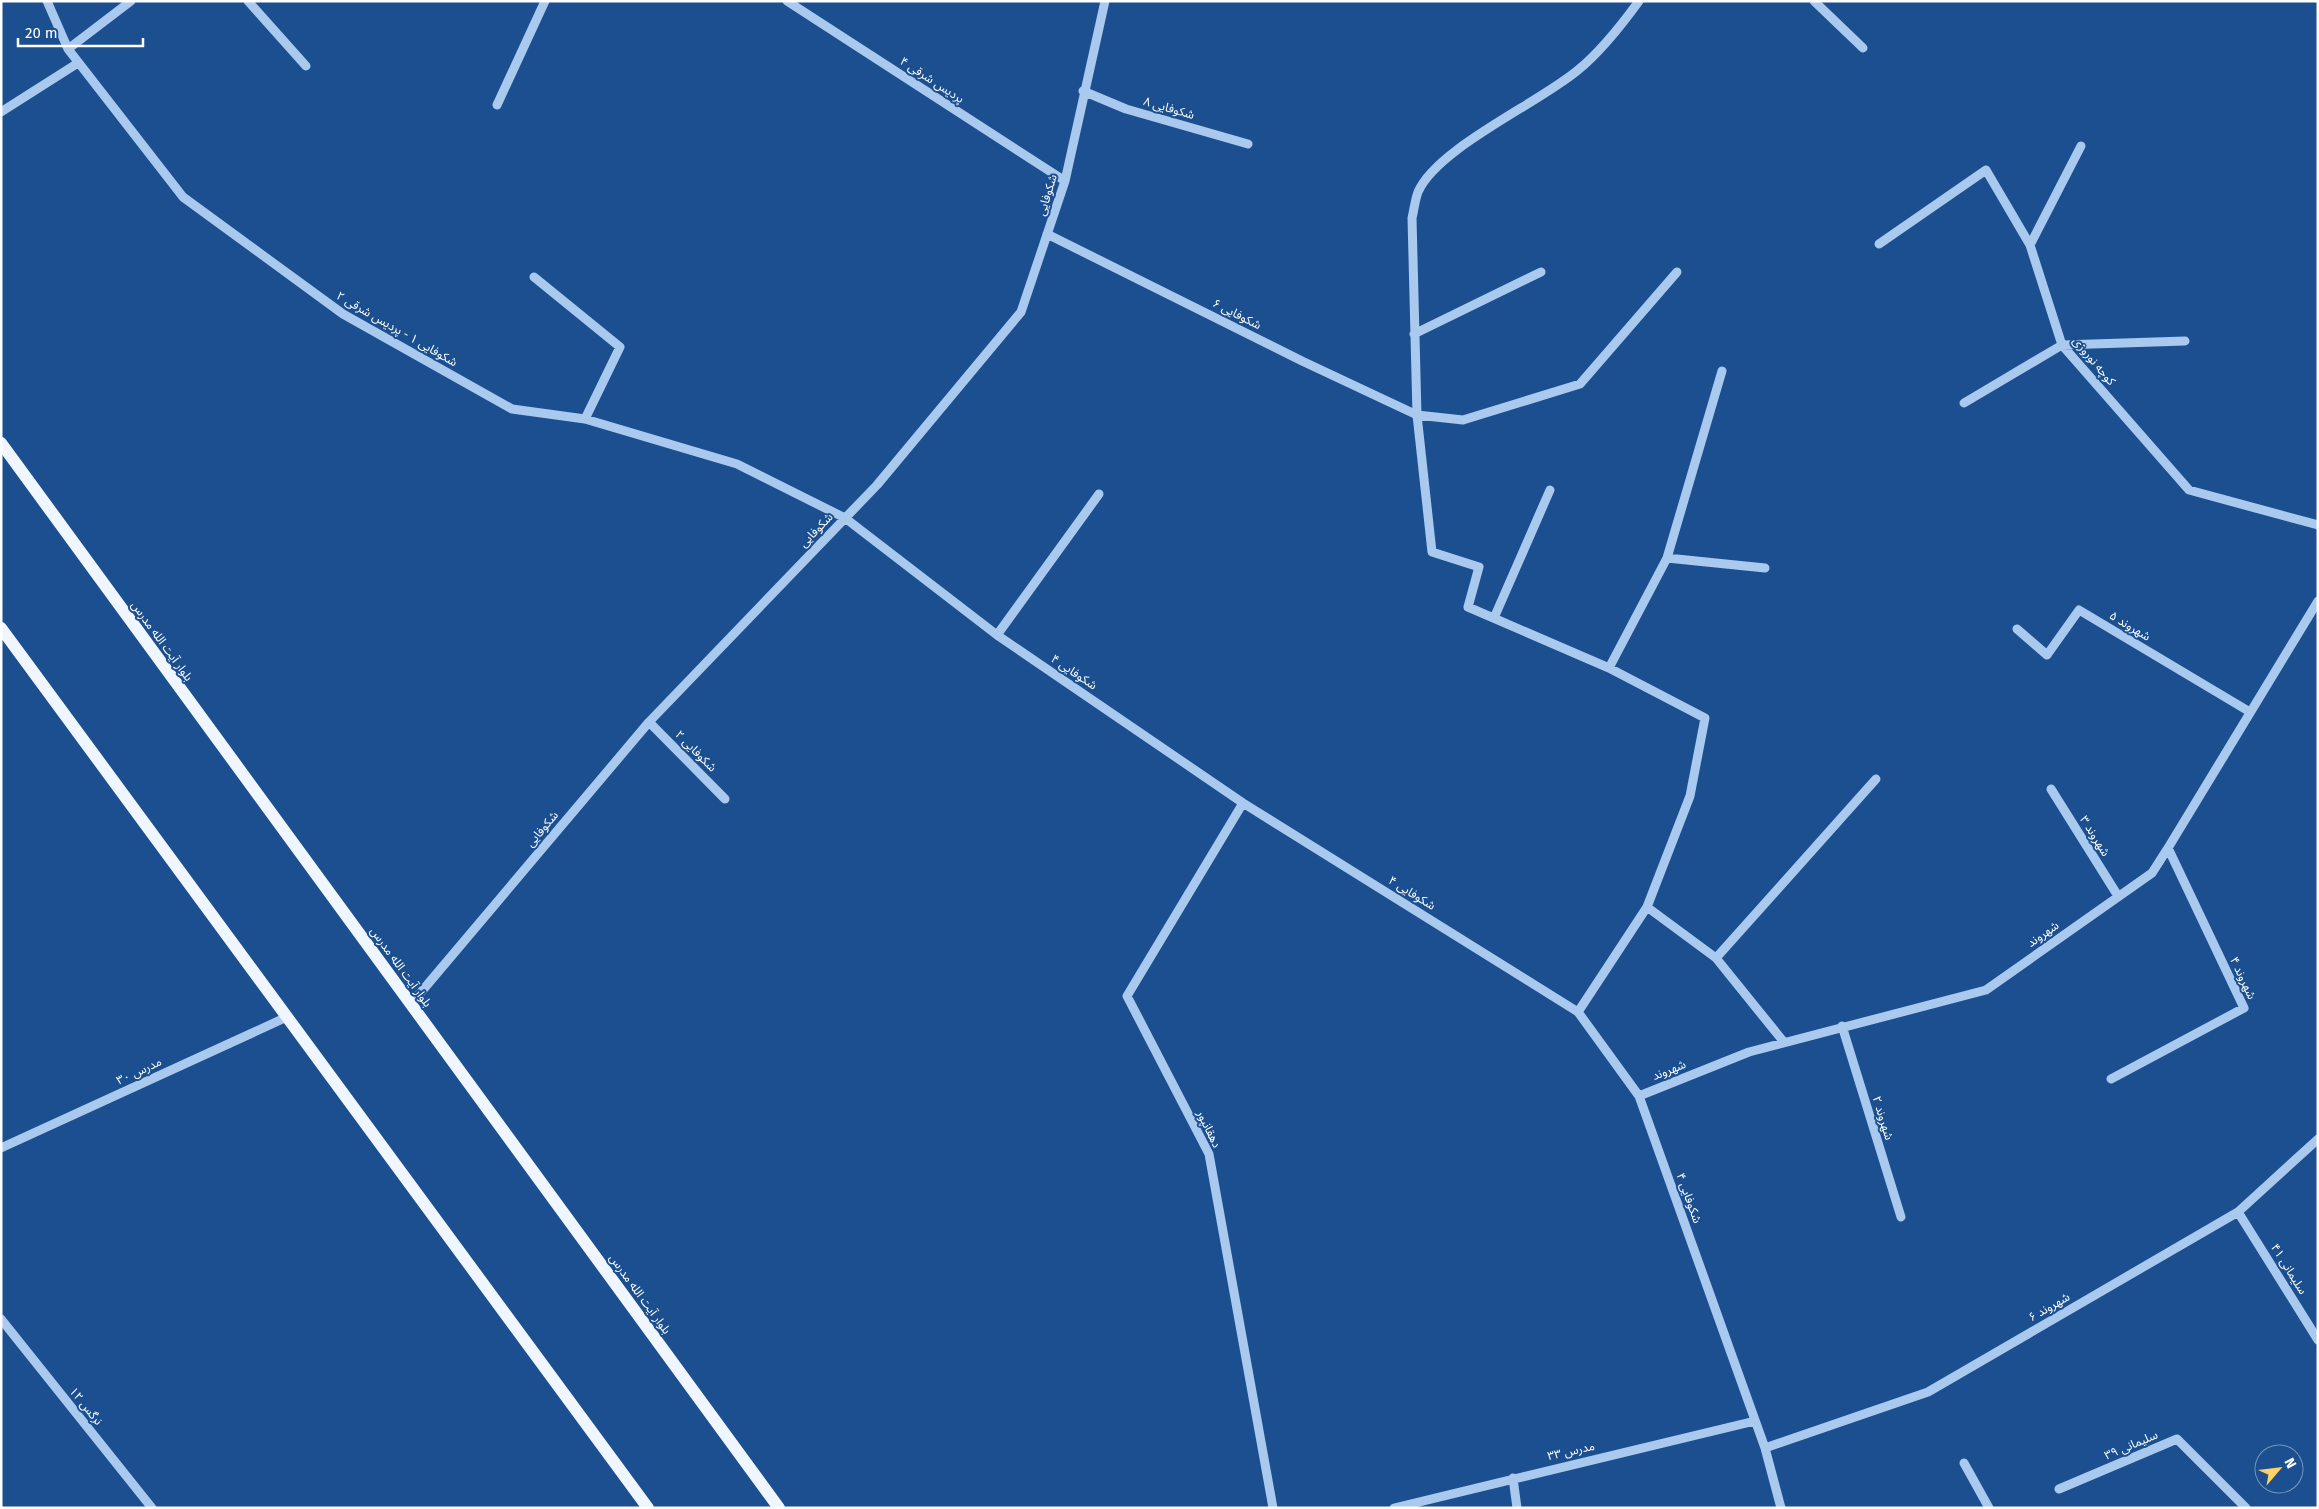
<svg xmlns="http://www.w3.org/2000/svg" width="2319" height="1509" font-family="'Fira Sans','Noto Sans Arabic',sans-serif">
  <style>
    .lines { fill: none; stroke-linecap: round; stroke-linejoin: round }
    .minor { stroke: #a9c9ee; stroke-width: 9 }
    .major { stroke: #f0f6ff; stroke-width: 12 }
    .labels { text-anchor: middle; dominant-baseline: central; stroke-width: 4; stroke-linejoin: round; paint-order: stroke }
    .street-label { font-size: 12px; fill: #fff; stroke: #1b4f8f }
  </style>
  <rect width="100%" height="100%" fill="#1b4f8f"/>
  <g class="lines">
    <path class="minor" d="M47,1L68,49L183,197L343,314L512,409L585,419L737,464L845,518L997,635L1243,803L1578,1012L1639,1096L1765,1448L1781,1508
      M248,1L306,66
      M787,1L1065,181
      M1814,1L1863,48
      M68,49L131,1
      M1083,91L1126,109L1248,144
      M497,105L545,1
      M1,112L78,63
      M1047,234L1302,361L1417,415L1463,420L1580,384L1677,272
      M1879,244L1986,170L2030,245L2062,345L2189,490L2318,525
      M2030,245L2081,146
      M534,277L620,347L585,419
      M1414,334L1541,272
      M1964,403L2062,345L2185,341
      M1667,558L1765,568
      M1494,618L1550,490
      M2017,629L2047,655L2079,610L2250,712
      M997,635L1099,494
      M1609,668L1667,558L1722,371
      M649,722L725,799
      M2051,789L2118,896
      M1243,803L1127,996L1209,1154L1273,1508
      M1647,907L1716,958L1783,1041
      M1716,958L1876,779
      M411,1004L649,722L877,485L1021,312L1065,181L1105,1
      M1578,1012L1647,907L1690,796L1705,718L1609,668L1468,607L1479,567L1432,552L1417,415L1412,218C1414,210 1415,200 1418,192C1437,148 1539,103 1578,70C1599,53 1623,23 1639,1
      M1842,1026L1901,1217
      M2111,1079L2244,1008L2168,848
      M1639,1096L1749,1052L1986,990L2152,873L2168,848L2318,601
      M1,1148L287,1017
      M2238,1212L2318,1340
      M1,1319L152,1508
      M1765,1448L1928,1392L2238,1212L2318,1139
      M1964,1463L1989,1508
      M1513,1478L1517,1508
      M2059,1489L2177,1439L2246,1508
      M1394,1508L1755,1421"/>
    <path class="major" d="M1,443L779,1508
      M1,628L648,1508"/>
  </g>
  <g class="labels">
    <g class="street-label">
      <text transform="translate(932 80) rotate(33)">پردیس شرقی ۴</text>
      <text transform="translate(1169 108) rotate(16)">شکوفایی ۸</text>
      <text transform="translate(1047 195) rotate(-73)">شکوفایی</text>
      <text transform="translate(1237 314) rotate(27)">شکوفایی ۶</text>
      <text transform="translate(397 329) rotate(30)">شکوفایی ۱ - پردیس شرقی ۲</text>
      <text transform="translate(2094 361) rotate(50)">کوچه نوروزی</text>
      <text transform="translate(816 530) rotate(-46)">شکوفایی</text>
      <text transform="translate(2130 626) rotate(31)">شهروند ۵</text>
      <text transform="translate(162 641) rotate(54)">بلوار آیت الله مدرس</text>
      <text transform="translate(1074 672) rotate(34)">شکوفایی ۴</text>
      <text transform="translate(696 751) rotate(45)">شکوفایی ۲</text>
      <text transform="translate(542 829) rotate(-50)">شکوفایی</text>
      <text transform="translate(2095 836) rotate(58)">شهروند ۳</text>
      <text transform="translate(1412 893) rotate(32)">شکوفایی ۴</text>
      <text transform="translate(2043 934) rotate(-35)">شهروند</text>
      <text transform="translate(401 967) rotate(54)">بلوار آیت الله مدرس</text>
      <text transform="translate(2243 978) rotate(65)">شهروند ۴</text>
      <text transform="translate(1669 1070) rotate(-22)">شهروند</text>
      <text transform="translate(139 1071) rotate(-25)">مدرس ۳۰</text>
      <text transform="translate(1883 1118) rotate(73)">شهروند ۲</text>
      <text transform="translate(1209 1129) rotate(64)">دهقانپور</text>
      <text transform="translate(1689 1198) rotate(70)">شکوفایی ۴</text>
      <text transform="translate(2289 1269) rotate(58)">سلیمانی ۴۱</text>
      <text transform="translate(640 1294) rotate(54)">بلوار آیت الله مدرس</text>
      <text transform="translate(2049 1307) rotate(-30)">شهروند ۶</text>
      <text transform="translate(86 1406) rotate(51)">نرگس ۱۲</text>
      <text transform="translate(2131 1445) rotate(-23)">سلیمانی ۳۹</text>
      <text transform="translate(1571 1451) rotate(-13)">مدرس ۳۳</text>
    </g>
  </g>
  <rect width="2319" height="1509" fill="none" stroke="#ffffff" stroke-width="5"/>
  <g transform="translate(2279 1469) rotate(62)"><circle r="24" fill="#1b4f8f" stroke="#7695bc"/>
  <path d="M0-4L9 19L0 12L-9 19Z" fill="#ffd166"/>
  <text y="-8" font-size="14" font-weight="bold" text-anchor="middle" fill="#ffffff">N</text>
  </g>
  <path d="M18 38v8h125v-8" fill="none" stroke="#ffffff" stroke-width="2.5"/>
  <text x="25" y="38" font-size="15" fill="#ffffff" stroke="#1b4f8f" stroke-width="4" paint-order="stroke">20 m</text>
</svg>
